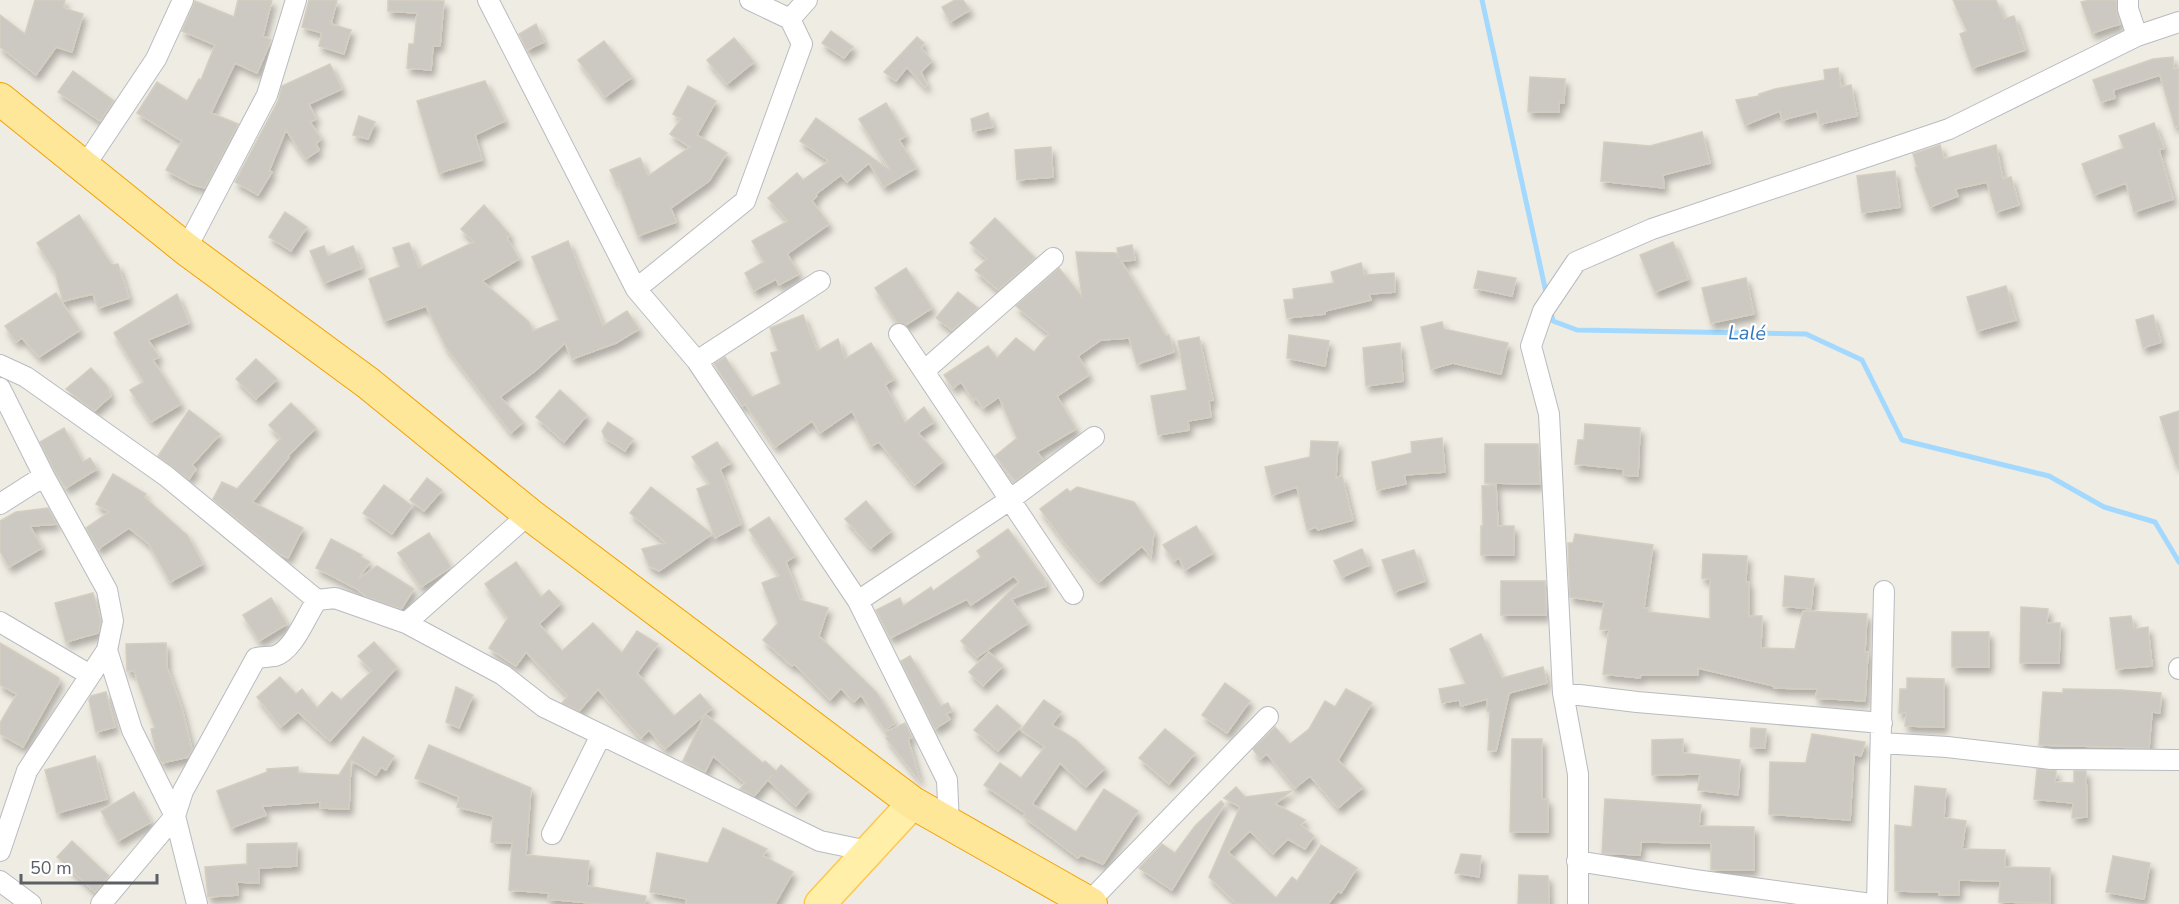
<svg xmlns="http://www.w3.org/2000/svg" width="2179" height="904" font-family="'Nunito Sans',sans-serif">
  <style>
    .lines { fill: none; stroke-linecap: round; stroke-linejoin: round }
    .stream { stroke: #a3d9ff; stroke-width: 5 }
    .building { fill: #ccc9c2; stroke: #d4cec0; stroke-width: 1.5; filter: url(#shadow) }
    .minor-casing { stroke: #b8bbc0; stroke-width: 22 }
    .primary-casing { stroke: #fec84d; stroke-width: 33 }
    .trunk-casing { stroke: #f2a100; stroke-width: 34 }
    .minor { stroke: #fff; stroke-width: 20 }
    .primary { stroke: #ffefa8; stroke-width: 30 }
    .trunk { stroke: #ffe799; stroke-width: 32 }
    .labels { text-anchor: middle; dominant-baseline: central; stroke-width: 4.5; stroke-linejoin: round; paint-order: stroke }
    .water-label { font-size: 20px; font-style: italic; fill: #3679bb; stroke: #fff }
  </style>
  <defs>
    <filter id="shadow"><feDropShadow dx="3.5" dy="6" stdDeviation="3" flood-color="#0004"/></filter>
  </defs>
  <rect width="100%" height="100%" fill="#efece3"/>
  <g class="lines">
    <path class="stream" d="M1482,0L1547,297
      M1551,312L1553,321L1577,330L1806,334L1862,360L1902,440L2049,476L2104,507L2155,522L2179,562"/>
  </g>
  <path class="building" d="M35,0H65L63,8L83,14L72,52L56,47L36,75L0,47V15L25,34Z
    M238,0H272L263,36L271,40L257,73L235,63L211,113L238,124L205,188L191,184L166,170L182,141L137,113L157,82L187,101L199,79L201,80L215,45L182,31L195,1L234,17Z
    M309,0H337L331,24L351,30L344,54L319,46L322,33L302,27Z
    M388,0L444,1L440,46H433L431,70L407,68L409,44H414L417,13L388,11Z
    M955,0H963L970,10L950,22L942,7Z
    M1953,0H1996L2004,19L2014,16L2025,50L1972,68L1960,34L1967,31Z
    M2090,0H2116L2117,12L2120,24L2092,33L2081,2Z
    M536,24L544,42L527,50L519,34Z
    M831,31L853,47L844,58L822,43Z
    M917,37L924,43L921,48L932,61L921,72L927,85L925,87L907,67L896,81L884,72Z
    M734,38L754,62L727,84L707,60Z
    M604,41L632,77L605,97L578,60Z
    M2173,57L2174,69L2179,68V126L2175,127L2160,75L2113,90L2115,98L2101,102L2093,80L2153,59Z
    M330,64L342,89L309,104L316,119L310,122L321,139L316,144L319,150L306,159L286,130L269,171L272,172L258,195L235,182L278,101L282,86Z
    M1838,68L1841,87L1851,85L1857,116L1820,124L1817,111L1782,120L1780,111L1745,125L1736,100L1759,96V94L1775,89L1825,80L1824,70Z
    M73,71L114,101L100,121L58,92Z
    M1530,77L1565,79L1564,103L1559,102V112H1528Z
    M485,81L505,121L475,135L482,160L439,173L417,101Z
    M688,86L716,101L697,135L727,153L709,181L671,208L676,222L638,236L618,182L616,183L610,170L640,158L648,176L690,147L670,134L681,119L673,114Z
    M886,103L906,136L899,140L916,168L884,187L869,163L847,182L841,175L816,194L817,196L812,201L829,224L787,254L799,274L779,285L776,279L754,291L745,273L764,262L752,241L788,221L768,198L797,173L803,180L829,161L800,141L816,118L891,171L859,119Z
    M988,113L993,127L973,131L971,119Z
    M359,116L375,122L368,139L353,135Z
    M2154,123L2164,148L2159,150L2173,199L2134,212L2126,183L2094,195L2082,164L2124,148L2119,136Z
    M1702,132L1710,163L1663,175L1664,188L1601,181L1604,142L1650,146Z
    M1940,145L1944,159L1996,145L2003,179L2011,177L2019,205L1996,212L1987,182L1955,189L1958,196L1930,207L1915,168L1917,167L1913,154Z
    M1051,147L1053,177L1017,180L1015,150Z
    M1895,171L1900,207L1862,213L1857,176Z
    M484,205L510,235L507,238L519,259L482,281L529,322L533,331L559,320L532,257L568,241L603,326L627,311L639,329L616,343L572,359L565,343L535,371L500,397L523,422L511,433L446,347L426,306L384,321L369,279L400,267L393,248L409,243L419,268L474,242L461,229Z
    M285,212L307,227L291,251L269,237Z
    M79,215L112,265L118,264L129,298L98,308L93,294L63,301L55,272L37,243Z
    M995,218L1035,258L998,290L975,270L987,259L970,243Z
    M1673,242L1688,279L1655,292L1640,255Z
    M1132,245L1135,260L1121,261L1166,336L1169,335L1174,352L1137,364L1129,338L1101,340L1078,356L1089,375L1057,396L1076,429L1037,452L1043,460L1015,481L995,456L1017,438L999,397L983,408L976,398L974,400L961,382L953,388L944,375L988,346L997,358L1016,338L1034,352L1049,334L1016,306L1059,268L1082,297L1076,252L1116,253L1119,259L1117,248Z
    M324,246L328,256L353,246L362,268L324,283L310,251Z
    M1361,263L1364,275L1394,273L1395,292L1369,294L1371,300L1325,311V314L1287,318L1284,300L1294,299L1293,289L1334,283L1331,272Z
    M906,268L932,308L906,325L897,322L875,288Z
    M1478,271L1516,278L1512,296L1474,288Z
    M1746,278L1754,314L1711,323L1702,288Z
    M2006,286L2016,320L1977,331L1967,297Z
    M958,292L978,308L952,330L936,318Z
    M56,293L80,330L39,357L22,338L16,342L5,326Z
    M177,294L189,323L148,340L159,357L153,360L181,404L151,422L130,390L144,382L114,333Z
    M803,315L817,351L838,339L845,359L871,343L894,379L885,385L905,423L924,407L934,422L918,433L943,461L915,485L879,442L871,446L852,411L820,433L812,421L775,447L745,404L742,406L714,364L725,357L752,397L781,384L771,353L778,351L770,328Z
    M2153,315L2161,342L2143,348L2136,320Z
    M1442,322L1444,329L1508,343L1501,374L1453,363L1431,369L1421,327Z
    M1289,335L1329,341L1325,366L1287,358Z
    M1199,337L1213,400L1209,401L1211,417L1188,421L1189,430L1158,435L1151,396L1187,390L1178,341Z
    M1400,343L1403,381L1366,386L1363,348Z
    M256,359L277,379L256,399L236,379Z
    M91,368L107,386L111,396L94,411L66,389Z
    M560,390L587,415L564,442L536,417Z
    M291,403L316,428L288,456L289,457L252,502L303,528L288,558L280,554L213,499L222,482L237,489L281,438L269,425Z
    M189,410L220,434L192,465L196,469L189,479L158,456Z
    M2179,411V465H2176L2160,417Z
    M608,422L633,439L625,451L605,438L602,431Z
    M1585,424L1640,428L1638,476L1623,475V469L1575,464L1578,440H1584Z
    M64,428L83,462L90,458L97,469L66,488L57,475L40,442Z
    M1442,438L1445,472L1404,475L1406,484L1377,490L1372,462L1412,453L1411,442Z
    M1311,441L1338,442L1336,478L1342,476L1353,520L1318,530L1316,527L1307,530L1297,487L1272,495L1265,467L1310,457Z
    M717,442L731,463L720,469L741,524L715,538L697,489L710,484L692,457Z
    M1485,444H1538L1540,484L1485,483Z
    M113,474L146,494L144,497L187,535L203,564L170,582L149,544L129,528L98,549L86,528L109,512L96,504Z
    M427,478L442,490L424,511L410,500Z
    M384,485L412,506L392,534L363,513Z
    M1496,485L1498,526H1514V555H1481V526H1483L1482,486Z
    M651,487L712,534L659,571L649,566L642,549L666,543L630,513Z
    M1077,487L1134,502L1154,532L1151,557L1142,546L1099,582L1065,543L1040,509L1067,489L1070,492Z
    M866,501L891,531L871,548L845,519Z
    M48,508L57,524L30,526L42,548L9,567L0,551V521L16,512Z
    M769,517L795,556L786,562L800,600L828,608L819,636L877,693L895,723L885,730L861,695L854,702L841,688L830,700L794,664L792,666L763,640L778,623L762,583L780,576L749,530Z
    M1196,526L1213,553L1185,570L1179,558L1174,561L1163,545Z
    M1008,529L1044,578L1046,586L1011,599L1028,623L977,657L961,641L1019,582L1014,576L971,605L967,599L890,638L876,610L900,598L903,606L931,587L933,591L981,557L977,551Z
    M429,533L451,567L421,587L398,553Z
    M1575,534L1653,545L1644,608H1649L1648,612L1710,619V579L1702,578L1703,554L1747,556L1746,582H1749V616H1762L1761,648L1795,649L1803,611L1867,614L1865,652H1868L1865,701L1816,698L1817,689L1774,688V686L1698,668V675H1641L1640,678L1603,674L1609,630L1600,629L1604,602L1570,597L1568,545V543H1573Z
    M331,539L362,555L361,557L370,562L358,579L377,566L414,589L401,609L367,597L357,589L316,568Z
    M1362,549L1369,565L1342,577L1334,561Z
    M1414,550L1425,581L1394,592L1382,560Z
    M516,562L541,597L549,590L561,603L539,624L562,651L593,623L622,653L637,631L658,644L637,673L674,716L700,694L712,708L665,749L649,730L641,738L598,689L579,711L562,703L568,696L526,652L516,666L489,648L508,618L485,584Z
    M1785,576L1814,579L1811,609L1783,606Z
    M1501,581H1545L1546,615H1501Z
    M93,593L101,621L98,633L66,642L55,603Z
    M271,598L287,624L259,641L243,615Z
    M2021,607L2048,609L2047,623H2060L2059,663H2020Z
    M2131,616L2134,629L2148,627L2152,666L2116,669L2110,618Z
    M1952,632H1989V667H1952Z
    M1481,634L1502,678L1543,667L1547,683L1509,693L1496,751L1488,750L1490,712L1487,711V699L1461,706L1459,700L1442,703L1439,689L1466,684L1450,649Z
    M374,642L397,667L330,741L298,712L281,727L257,697L280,677L296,694L302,689L317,708L332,692L341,700L372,671L358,656Z
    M0,643L59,678V683L23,747L0,734V723L17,694L0,685Z
    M166,643L167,667L182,709L192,750L188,757L162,763L156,751L151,729L155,728L134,671H127L126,644Z
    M989,652L1003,666L983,686L969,672Z
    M910,656L941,706L948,703L952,711L946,714L950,719L935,729L901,661Z
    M1907,678L1944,679V727L1905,726L1906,713H1899L1900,689H1907Z
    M1225,683L1250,701L1227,733L1202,715Z
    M456,687L473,695L459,728L446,722Z
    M1346,689L1372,703L1338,760L1363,787L1338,808L1310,776L1295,788L1267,754L1260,759L1253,749L1275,727L1290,744L1309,729L1325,701L1335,707Z
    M2063,689L2122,690L2161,693L2160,713L2152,712L2149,748L2039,745L2043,692L2063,693Z
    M106,692L115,727L96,732L89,700L91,696Z
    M1044,700L1061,712L1052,725L1076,740L1105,768L1086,787L1060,763L1032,804L1076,832L1104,789L1138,811L1103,864L1081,855L1078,858L1024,817L1025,813L984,785L1000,763L1021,778L1045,747L1021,730Z
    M997,705L1021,726L998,751L974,730Z
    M705,714L763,763L765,761L776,771L781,765L809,790L796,806L768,780L772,775L754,796L740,789L745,783L713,756L705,772L683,761Z
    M905,723L912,737L908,739L920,781L886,738L888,737L885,732Z
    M1751,728L1766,729L1765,748L1750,747Z
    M1165,729L1195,753L1169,784L1139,758Z
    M1812,734L1865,742L1861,756L1854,754L1850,820L1769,814L1770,762L1806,763Z
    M363,737L394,756L386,770L381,767L376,775L351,760L349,809L320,808V802L262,806L266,815L231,828L217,791L267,772V769L298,767V773L339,775Z
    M1512,739H1542V799H1548V832H1510Z
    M1683,739V753L1740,760L1738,795L1698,790L1700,774L1652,775V740Z
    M429,745L531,788L526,855L589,861L587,886L646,896L645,904H602L548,899L549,893L509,890L512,843L491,842L493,816L457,807L459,797L415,778Z
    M95,756L107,799L57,813L45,770Z
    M2037,769L2056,771L2055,782L2074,783V771H2086L2087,817L2072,818L2073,803L2034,799Z
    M1915,786L1946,789L1944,818L1966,821L1962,849L2005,850V867L2050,868V903L1999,902L2000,881L1959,880V895H1939L1940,892L1895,891V825L1912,827Z
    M1236,787L1245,797L1291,791L1275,804L1305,820L1301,825L1314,836L1305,849L1288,839L1273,854L1250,831L1228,852L1276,898L1292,877L1297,881L1321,845L1357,868L1341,893L1338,891L1328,904H1237L1209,877L1240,807L1224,798Z
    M134,792L151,822L118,841L101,811Z
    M1605,799L1701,805L1699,826L1754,827V870H1711V843L1641,842L1640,855L1602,853Z
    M1221,801L1224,804L1172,890L1139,868L1162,844L1175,853L1195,826Z
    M723,828L767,849L763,856L793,872L775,904H686L687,899L650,892L657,853L708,863Z
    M72,841L109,876L95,892L57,857Z
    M297,843V866L259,868V883L237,882L238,895L208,897L205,867L247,864V844Z
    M1461,854L1481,856L1479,877L1455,873Z
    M2113,856L2150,863L2144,899L2106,892Z
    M1519,875L1548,876L1549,904H1518Z"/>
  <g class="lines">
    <defs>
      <path id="minor" d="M488,0L636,289L697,361L858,601L947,780L949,825
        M2128,0V9L2137,36
        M790,19L807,0
        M84,167L156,59L183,0
        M186,249L267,95L296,0
        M636,289L745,201L802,44L790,19L750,0
        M899,334L1073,594
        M697,361L820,281
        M0,365L26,377L166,476L317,600
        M924,371L1053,258
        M0,388L44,476L107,590L113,621L107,650L27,771L0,851
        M0,504L44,476
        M858,601L1011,499L1094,437
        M0,622L90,675
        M406,623L529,514
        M2179,668V669
        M1563,693L1637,702L1882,723
        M1881,743L1947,747L2051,759L2179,760
        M552,834L601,735
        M1577,861L1696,880L1871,904
        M0,881L31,904
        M1088,903L1268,717
        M101,904L175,816L132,730L107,650
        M197,904L175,816L183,791L256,658C262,657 269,657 275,656C294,650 306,616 317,600L335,598L406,623L503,675L544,707L820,841L868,851
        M1578,904V774L1563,693L1549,414L1531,346L1543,311L1576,262L1652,229L1949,129L2137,36L2179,22
        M1877,904L1884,591"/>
      <path id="primary" d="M820,904L913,803"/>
      <path id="trunk" d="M0,99L186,249L368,383L529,514L913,803L1091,904"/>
    </defs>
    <use href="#minor" class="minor-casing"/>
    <use href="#primary" class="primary-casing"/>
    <use href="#trunk" class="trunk-casing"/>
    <use href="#minor" class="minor"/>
    <use href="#primary" class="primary"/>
    <use href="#trunk" class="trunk"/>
  </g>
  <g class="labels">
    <g class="water-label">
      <text transform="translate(1747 333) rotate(1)">Lalé</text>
    </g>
  </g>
  <path d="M21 874v9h136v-9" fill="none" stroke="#5b6065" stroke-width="3"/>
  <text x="30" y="874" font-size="18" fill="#5b6065" stroke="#ffffff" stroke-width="4.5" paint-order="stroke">50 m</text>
</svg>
